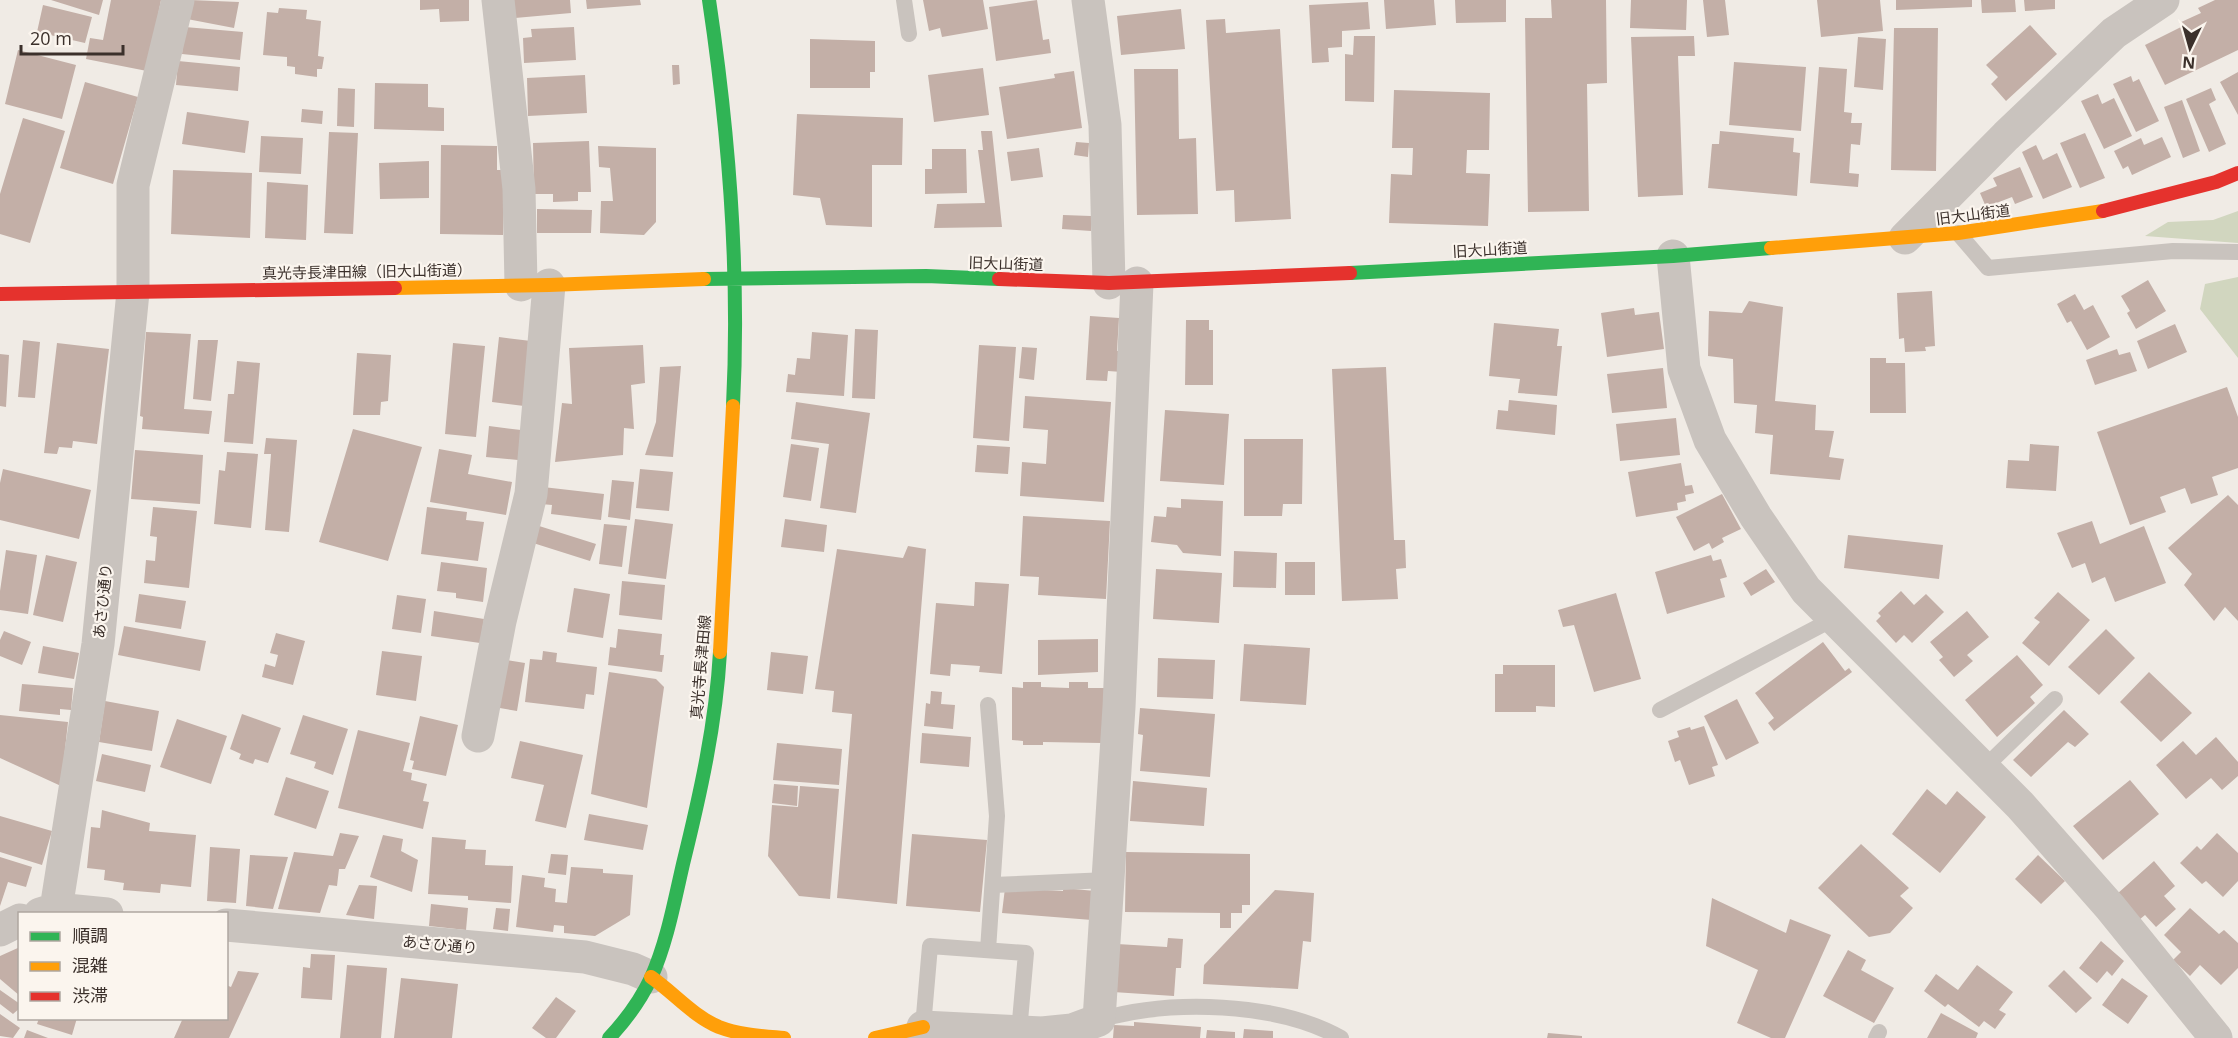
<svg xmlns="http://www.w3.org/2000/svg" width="2238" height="1038" font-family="'Open Sans','Noto Sans JP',sans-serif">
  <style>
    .green { fill: #d1d6bf }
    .building { fill: #c3afa7 }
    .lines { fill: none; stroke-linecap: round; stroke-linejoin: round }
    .lane { stroke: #c9c3be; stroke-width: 16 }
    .street { stroke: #c9c3be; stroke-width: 33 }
    .fast { stroke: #30b455; stroke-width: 14 }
    .slow { stroke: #ff9f0a; stroke-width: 14 }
    .jam { stroke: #e5322d; stroke-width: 14 }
    .labels { text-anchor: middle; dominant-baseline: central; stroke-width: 4.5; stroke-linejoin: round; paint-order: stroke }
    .street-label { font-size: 15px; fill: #3b302b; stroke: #fbf5ee }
  </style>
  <rect width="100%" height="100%" fill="#f0ebe5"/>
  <path class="green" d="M2238,211V243L2145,236L2168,222L2213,220Z
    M2238,277V358L2200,309L2205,284Z"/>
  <path class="building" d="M51,0H103L99,15Z
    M111,0H161L147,71L86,59L90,38L103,40Z
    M190,0L239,2L234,28L187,19Z
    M420,0H469V21L440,22L439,9L420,10Z
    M513,0H570L571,13L515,18Z
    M586,0H640L641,5L587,9Z
    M923,0H983L988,29L942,37L940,28L929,31Z
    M1037,0L1043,40L1049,39L1051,53L996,61L989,7Z
    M1384,0H1434L1436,25L1386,29Z
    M1455,0H1506V22L1456,23Z
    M1551,0H1606L1607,83L1587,84L1589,211L1528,212L1525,18H1552Z
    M1631,0H1687L1686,30L1630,28Z
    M1703,0H1725L1729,35L1707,37Z
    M1817,0H1880L1883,31L1821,37Z
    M1896,0H1972V7L1896,10Z
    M1981,0H2015L2016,12L1982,13Z
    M2024,0H2055V9L2025,11Z
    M2215,0H2238V50L2165,85L2145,45L2181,27L2179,23L2201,13L2198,8Z
    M1368,2L1370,29L1342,31V47L1328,48L1329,62L1312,63L1309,5Z
    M43,5L92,17L85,43L37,32Z
    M279,8L307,10L306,19L321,21L318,56L324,57L322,69H317V77L295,74V67L287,66V57L263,55L267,12L278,13Z
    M1181,9L1185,49L1121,55L1117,16Z
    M1225,19L1226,33L1280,29L1291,219L1235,222L1234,190L1216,191L1206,20Z
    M2030,25L2057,54L2006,101L1991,84L1998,77L1986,65Z
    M185,27L243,32L240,60L182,54Z
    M574,27L576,60L524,63L523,38L532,37L531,29Z
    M1894,28H1938L1936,171L1891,170Z
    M1354,36H1375L1374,102L1345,101V54L1353,55Z
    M1694,36L1695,56H1678L1683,195L1638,197L1631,37Z
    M1858,37L1886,39L1883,90L1854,87Z
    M810,39L875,41V72H870V88H810Z
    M18,50L76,65L62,119L5,104Z
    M178,61L240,67L238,91L176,85Z
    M1734,62L1806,67L1801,131L1729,125Z
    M672,65H679L680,84L673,85Z
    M1819,67L1847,69L1844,112L1852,113L1851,123H1862L1860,145L1851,144L1849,173L1859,174L1858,187L1810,183Z
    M983,68L989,115L934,122L928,75Z
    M1134,69H1178L1179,139L1196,138L1198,214L1137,215Z
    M1074,71L1082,128L1007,139L999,87L1055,78L1054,74Z
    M2238,72V115L2220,82Z
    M585,75L587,113L528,116L527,78Z
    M2131,76L2133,82L2139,79L2159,121L2136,132L2113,84Z
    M85,82L138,97L113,184L60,168Z
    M375,83L428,84V107L444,108V131L374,129Z
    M338,88L355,89L354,127L337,126Z
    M2211,88L2216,100L2209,104L2226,144L2209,152L2186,99Z
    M1394,90L1490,93L1489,150H1467L1466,173L1490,174L1488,226L1389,223L1391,174L1412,175L1413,148H1392Z
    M2098,94L2102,104L2114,98L2132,136L2104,149L2081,101Z
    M2182,100L2200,151L2183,158L2164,107Z
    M302,109L323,111L322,124L301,122Z
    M187,112L249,121L245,153L182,144Z
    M797,114L903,118L902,165H872V227L826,225L820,198L793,195Z
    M23,118L65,131L30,243L0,234V194Z
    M981,131H992L1002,227L934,228L937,204L985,203L978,150H983Z
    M1720,131L1794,138L1793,152L1800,153L1797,196L1708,188L1712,144H1719Z
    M329,132L358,133L353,234L324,233Z
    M2085,133L2105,178L2080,188L2060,143Z
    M261,136L303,138L301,174L259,172Z
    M2162,137L2171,157L2132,175L2128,166L2123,169L2114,151L2141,138L2144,145Z
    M589,141L591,192H578V201L553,202V194H534L533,143Z
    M1076,142L1089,143L1088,157L1074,155Z
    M441,145L497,146V170H504L503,235L440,234Z
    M2036,145L2043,160L2057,153L2072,187L2043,199L2022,152Z
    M598,146L656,148V222L644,235L600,233L601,201H613L610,168L599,167Z
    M1039,148L1043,177L1011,181L1007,152Z
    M932,149H966L967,193L925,194V169H932Z
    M429,161V198L380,199L379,163Z
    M2020,167L2033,197L2015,204L2012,197L1986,207L1980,193L1997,186L1993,178Z
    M173,170L252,173L250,238L171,234Z
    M267,182L308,185L306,240L265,238Z
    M537,209L592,210L591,233H537Z
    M1063,215L1091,216V231L1062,229Z
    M2148,280L2166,311L2136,329L2127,313L2130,311L2121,296Z
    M1932,291L1935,346L1925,347L1926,351L1905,352L1904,338L1899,339L1897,293Z
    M2075,294L2084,310L2093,305L2110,337L2087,350L2071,321L2067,323L2057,304Z
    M1749,301L1783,307L1775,401L1816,405L1815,430L1834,431L1829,457L1844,459L1840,480L1770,474L1773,435L1755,433L1757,405L1734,403L1733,359L1708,356L1709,311L1742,313Z
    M1634,308L1635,315L1659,312L1664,349L1607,357L1601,313Z
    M1090,316L1119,318L1117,351H1123L1122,372L1108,371L1107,381L1086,380Z
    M1186,320H1209V330H1213V385H1185Z
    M1494,323L1559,329L1557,346H1562L1557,396L1518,393L1520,379L1489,376Z
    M2175,324L2187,352L2148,369L2137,341Z
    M855,329L878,330L875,399L852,398Z
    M146,332L191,334L184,409L212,411L209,434L142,429L143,417L140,416Z
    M812,332L848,335L844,396L786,392L788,374L795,375L797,358L810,359Z
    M499,337L531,341L524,406L492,402Z
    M23,340L40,342L35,398L18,397Z
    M198,340H218L211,401L193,399Z
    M57,343L109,349L97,444L73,441L72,448L59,447L57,454L44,453Z
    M453,343L485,346L476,437L445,434Z
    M643,345L645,383L631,385L634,429L624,428L623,455L555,462L562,403L572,404L569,348Z
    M979,345L1016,347L1009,441L973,438Z
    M1022,347L1037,348L1034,380L1019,378Z
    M2117,349L2119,355L2130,352L2137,371L2095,385L2086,360Z
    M357,353L391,355L388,401L381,402L380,415H353Z
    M0,354L9,355L6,407L0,406Z
    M1870,358H1886V363H1905L1906,413H1870Z
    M237,361L260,363L253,444L224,442L228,394H234Z
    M681,366L673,457L645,455L656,422L660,367Z
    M1386,367L1394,540H1405L1406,568L1396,569L1398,599L1342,601L1332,369Z
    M1663,368L1667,408L1612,413L1607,374Z
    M2227,387L2238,417V468L2212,477L2218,495L2191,504L2185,488L2160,497L2166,512L2130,525L2097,432Z
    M1025,396L1111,402L1104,502L1020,496L1022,462L1046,464L1048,430L1023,428Z
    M1509,400L1557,405L1555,435L1496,429L1498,410L1508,411Z
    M796,402L870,413L856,513L820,508L829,444L791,439Z
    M1165,410L1229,414L1224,485L1160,481Z
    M1676,418L1680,455L1620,461L1616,424Z
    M489,426L521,430L518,460L486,457Z
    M353,429L422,447L388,561L319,542Z
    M266,438L297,440L289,532L265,530L271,454H264Z
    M1244,439H1303L1302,504H1283L1282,516H1244Z
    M791,444L819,448L811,501L783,497Z
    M2030,444L2059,446L2056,491L2006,488L2008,460L2029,461Z
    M977,445L1010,447L1008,474L975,472Z
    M439,449L472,455L468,474L512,482L506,515L430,502Z
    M135,450L203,455L200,504L131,499Z
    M227,452L258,454L251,528L214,524L219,470L225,471Z
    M1681,463L1685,486L1692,485L1694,493L1685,495L1686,501L1677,503L1678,510L1636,517L1628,472Z
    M3,469L91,490L79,539L0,520V483Z
    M640,469L673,472L669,511L636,508Z
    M612,480L634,482L630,520L608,517Z
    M543,487L604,494L601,520L551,514L552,505L541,504Z
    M1722,494L1741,529L1722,538L1724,542L1712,549L1709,543L1694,551L1676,517Z
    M2228,495L2238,505V621L2225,607L2214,621L2184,585L2192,574L2168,548Z
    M1181,499L1223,501L1221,556L1183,553L1177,545L1151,542L1154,516L1166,517L1167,507L1181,508Z
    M153,507L197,511L189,588L144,583L146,560L155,561L157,537L150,536Z
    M427,507L467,512L466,520L484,522L478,561L421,554Z
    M1023,516L1110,521L1106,599L1038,595L1039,577L1020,576Z
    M635,519L673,524L666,579L628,574Z
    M785,519L827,525L824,552L781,547Z
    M2092,521L2100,544L2144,526L2166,583L2115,602L2105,577L2092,583L2085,563L2072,568L2057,533Z
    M604,524L627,526L622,567L599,564Z
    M536,525L596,544L590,561L530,542Z
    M1848,535L1943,545L1939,579L1844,568Z
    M908,546L926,549L897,904L837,898L852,714L832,712L834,691L815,689L837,549L903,558Z
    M6,550L37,555L28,614L0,610V591Z
    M1234,551L1277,553L1276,588L1233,587Z
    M46,555L77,562L63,622L33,615Z
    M1711,555L1713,561L1721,559L1727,577L1720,579L1725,597L1667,614L1655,572Z
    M441,562L487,568L483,602L456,598V593L437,591Z
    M1285,562H1315V595H1285Z
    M1156,569L1222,573L1219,623L1153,619Z
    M1766,569L1775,582L1751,596L1743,583Z
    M622,581L665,585L662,620L619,615Z
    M975,582L1009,584L1002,674L979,672L980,666L951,664L950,676L930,674L936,603L974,606Z
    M574,588L610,594L603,638L567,632Z
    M1901,591L1914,605L1926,594L1944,612L1912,643L1904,635L1896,643L1876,621L1881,616L1878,613Z
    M2058,592L2090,620L2049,666L2022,643L2040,622L2034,618Z
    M1616,593L1641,679L1594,692L1574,625L1563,627L1558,610Z
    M139,594L186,601L181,629L135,622Z
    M397,595L426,599L421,633L392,629Z
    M434,611L484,619L480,643L431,636Z
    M1967,611L1989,637L1967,655L1973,661L1954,677L1939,660L1943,657L1930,642Z
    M124,626L206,641L200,671L118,655Z
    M618,629L662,634L660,655H664L662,672L608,665L610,647L616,648Z
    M2106,629L2135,658L2099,695L2068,667Z
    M4,631L31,642L22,665L0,656V640Z
    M276,633L305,641L293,685L262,677L265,664L275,667L278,655L270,653Z
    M1098,639V672L1038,675V640Z
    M1823,642L1845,671L1849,668L1852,672L1774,731L1768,723L1774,718L1755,693Z
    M1244,644L1310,648L1306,705L1240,701Z
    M43,646L79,653L74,679L38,673Z
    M382,651L422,656L416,701L376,695Z
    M543,651L557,653L556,662L597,667L594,695L586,694L584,709L525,702L530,659L542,660Z
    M771,652L808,656L803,694L767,690Z
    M2017,655L2043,685L2030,697L2035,703L1997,737L1965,700Z
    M1158,658L1215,660L1213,699L1157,697Z
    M501,659L525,663L517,711L494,707Z
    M1503,665H1555V707L1536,706V712H1495V674H1503Z
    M609,672L656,679L664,687L647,808L591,794Z
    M2149,672L2192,713L2161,742L2120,702Z
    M1023,682H1041V687L1069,688V682H1088V688H1106L1101,743L1043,742V745H1023V741L1012,740V687L1023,688Z
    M22,684L73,688L71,710L60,709V715L19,711Z
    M931,691L942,692L941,704L955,705L953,729L924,726L926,703L930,704Z
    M1737,699L1759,743L1726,760L1704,716Z
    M105,701L159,711L152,751L99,742Z
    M1140,708L1215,714L1210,777L1140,771L1143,735L1138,734Z
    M2064,710L2089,734L2075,747L2068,742L2031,777L2013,760Z
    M242,714L281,728L268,763L255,759L253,764L239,759L241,754L230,749Z
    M0,715L68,722L61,786L0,758Z
    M303,715L348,729L333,775L314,768L316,762L290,754Z
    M420,716L458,725L446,776L412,769L414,761L410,760Z
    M177,719L227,736L211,784L160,767Z
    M1704,726L1718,765L1712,767L1715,776L1689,785L1680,760L1675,762L1668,741L1679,737L1677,731L1690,727L1691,730Z
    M358,730L410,743L403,771L412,773L411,780L427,784L423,801L429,802L423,829L338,808Z
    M922,733L971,737L969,767L920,763Z
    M2216,737L2238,762V776L2222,790L2211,778L2186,799L2156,765L2183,741L2196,755Z
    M520,741L583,755L566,828L535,821L544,785L511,778Z
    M777,743L842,749L839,785L773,780Z
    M102,754L151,765L145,792L96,781Z
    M286,777L329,791L316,829L274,815Z
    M2130,780L2159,814L2103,860L2073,826Z
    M1133,781L1207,788L1204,826L1130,821Z
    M774,784L798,786L797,806L772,803Z
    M800,786L839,789L830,899L799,896L768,856L772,805L798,807Z
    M1927,789L1946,805L1957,791L1986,817L1940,873L1892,834Z
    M102,810L150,823L149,831L196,835L191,887L161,884L160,893L123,890L124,883L104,880L105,870L87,868L91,827L100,828Z
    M589,814L648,825L643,850L584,840Z
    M0,816L52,831L42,865L0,852Z
    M340,833L359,836L345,869H339L337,886L329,885L320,913L278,909L294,852L333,856Z
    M2217,833L2238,853V881L2223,897L2206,881L2202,884L2180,863L2197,846L2201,850Z
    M912,834L987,840L980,912L906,906Z
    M383,835L403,839L401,851L418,860L412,892L370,877Z
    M432,837L466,840L465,849L486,850L485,865L513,866L511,903L468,900V896L428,894Z
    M1861,844L1909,888L1900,896L1913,908L1890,933L1869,937L1818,888Z
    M210,847L240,849L236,903L207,901Z
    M1126,852L1250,854V905H1242V913H1231V928H1220V913L1125,912Z
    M551,854L568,855L566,875L548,873Z
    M250,855L288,857L273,909L246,906Z
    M2038,855L2065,881L2041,904L2015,879Z
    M0,857L32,867L26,887L8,882L0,906Z
    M2154,861L2175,886L2164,896L2176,909L2156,927L2145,915L2139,920L2117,894Z
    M571,867L603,869V873L633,875L630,915L595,936L564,933V926L554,925L553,932L516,927L522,875L545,878L544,887L556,889L555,902L567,903Z
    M359,885L377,886L374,919L346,915Z
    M1005,888L1063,891V888L1095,891L1092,920L1002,913Z
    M1275,890L1314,893L1311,942L1303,941L1298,989L1203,984L1204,965Z
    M1712,898L1786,933L1790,919L1831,935L1785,1038H1771L1737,1023L1758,970L1706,946Z
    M431,904L468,908L466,930L429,926Z
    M496,908L510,909L508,931L493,929Z
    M2190,908L2219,934L2224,930L2238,943V968L2221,985L2200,965L2190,976L2173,960L2181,952L2164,935Z
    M1168,938L1183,939L1181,968H1176L1174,996L1113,992L1117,944L1167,947Z
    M2101,941L2124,961L2112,976L2107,971L2097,983L2079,968Z
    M20,947V996L0,979V956Z
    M1848,950L1866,960L1861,970L1894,988L1874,1023L1823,996Z
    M311,954L335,955L332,1000L301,998L303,967L310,968Z
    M347,965L387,968L381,1038H340Z
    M1977,965L2013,992L1999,1010L2006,1014L1995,1029L1984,1021L1979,1027L1948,1004L1945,1007L1924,991L1936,974L1958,990Z
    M2064,970L2092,998L2076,1013L2048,986Z
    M238,971L259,973L229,1038H174L183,1018H226V985L231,987Z
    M401,978L458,984L452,1038H394Z
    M2122,978L2148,996L2128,1024L2102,1005Z
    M0,990L20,1004V1008L13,1014L0,1004Z
    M556,997L576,1011L556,1038H546L532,1028Z
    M1941,1013L1978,1033L1976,1038H1927Z
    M0,1014L20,1028L13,1038L0,1036Z
    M39,1018H77L72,1035L37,1024Z
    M1134,1022L1201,1027L1200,1038H1113L1114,1025L1134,1026Z
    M1244,1029L1273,1031V1038H1243Z
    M27,1030L48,1038H24Z
    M1207,1030L1235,1032V1038H1206Z
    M1548,1033L1582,1036V1038H1547Z"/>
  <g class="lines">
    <path class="lane" d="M904,0L909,34
      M1958,233L1988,268L2173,251L2238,252
      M988,705L997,816L988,950
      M1660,710L1835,618
      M1984,768L2055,699
      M993,885L1108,880
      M1099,1020C1170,999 1277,1002 1341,1038
      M923,1027L930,946L1026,953L1019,1032
      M1876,1038L1879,1032"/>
    <path class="street" d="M498,0L519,189L521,285
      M1088,0L1105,125L1109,283
      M1905,238L2006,136L2114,33L2163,0
      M1673,256L1684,369L1710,440L1756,517L1806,590L2020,805L2110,907L2216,1038
      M478,736L500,621L531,494L549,285
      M56,909L98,644L133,292V185L178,0
      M40,914L56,909L107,914
      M226,925L585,957L633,969L651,977
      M0,930L20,920
      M922,1038L923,1027L1042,1033L1072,1030L1099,1020L1119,707L1137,283"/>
    <path class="fast" d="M709,0C729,134 740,271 733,406
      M1350,273L1673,256L1771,248
      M704,279L926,276L999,279
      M609,1038C626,1020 640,1001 651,978C667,942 674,903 683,864C700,795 716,724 720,652"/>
    <path class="slow" d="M1771,248L1958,233L2103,211
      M395,288L549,285L704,279
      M720,652L733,406
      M651,977C674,993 693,1016 719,1027C740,1035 762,1036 784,1038
      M875,1038L923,1027"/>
    <path class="jam" d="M2103,211L2216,182L2238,173
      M999,279L1109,283L1350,273
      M0,294L395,288"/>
  </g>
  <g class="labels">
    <g class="street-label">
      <text transform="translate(1973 214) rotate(-7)">旧大山街道</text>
      <text transform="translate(1490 249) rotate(-3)">旧大山街道</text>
      <text transform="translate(1006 263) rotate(2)">旧大山街道</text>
      <text transform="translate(367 271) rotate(-1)">真光寺長津田線（旧大山街道）</text>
      <text transform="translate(102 601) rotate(-84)">あさひ通り</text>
      <text transform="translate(700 667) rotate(-85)">真光寺長津田線</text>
      <text transform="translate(440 944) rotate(5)">あさひ通り</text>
    </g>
  </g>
  <rect x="18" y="912" width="210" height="108" fill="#fbf5ee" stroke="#aea6a0" stroke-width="1.5"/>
  <rect x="30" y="932" width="30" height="9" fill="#30b455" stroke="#aea6a0" stroke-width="1.5"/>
  <text x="72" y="942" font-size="18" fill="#3b302b">順調</text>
  <rect x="30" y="962" width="30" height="9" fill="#ff9f0a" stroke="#aea6a0" stroke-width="1.5"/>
  <text x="72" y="972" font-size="18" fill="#3b302b">混雑</text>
  <rect x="30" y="992" width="30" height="9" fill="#e5322d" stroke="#aea6a0" stroke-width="1.5"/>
  <text x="72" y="1002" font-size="18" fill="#3b302b">渋滞</text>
  <g transform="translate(2190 48) rotate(185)" stroke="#fbf5ee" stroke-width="4.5" paint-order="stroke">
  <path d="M0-4.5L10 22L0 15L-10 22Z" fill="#3b302b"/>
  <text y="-9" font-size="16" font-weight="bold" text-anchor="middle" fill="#3b302b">N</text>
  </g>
  <path d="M21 45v9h102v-9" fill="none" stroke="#3b302b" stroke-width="3"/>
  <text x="30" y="45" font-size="18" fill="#3b302b" stroke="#fbf5ee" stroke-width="4.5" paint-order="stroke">20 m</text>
</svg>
